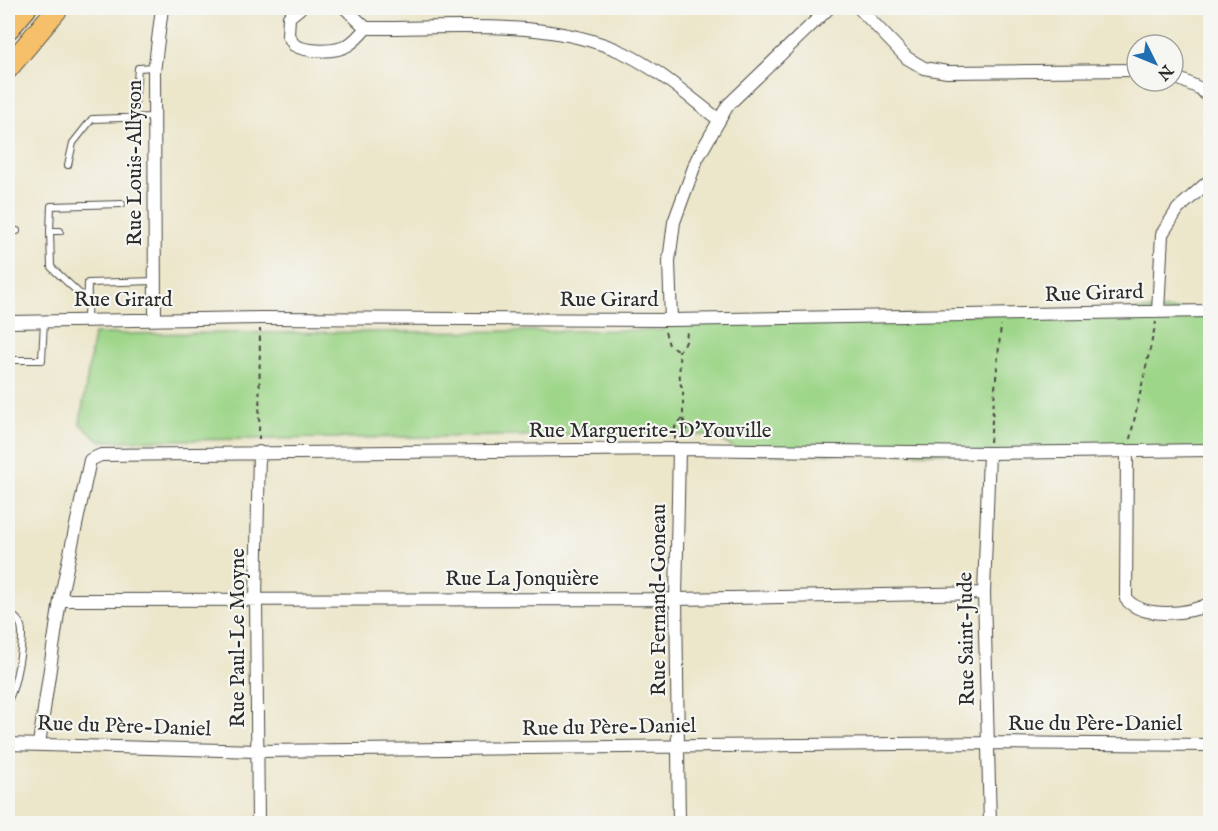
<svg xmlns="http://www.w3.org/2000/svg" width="1218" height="831" font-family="'IM FELL English',serif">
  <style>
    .green { fill: #9ed689; stroke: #64805a; stroke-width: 1.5 }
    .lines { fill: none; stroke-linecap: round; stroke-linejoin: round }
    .service-casing { stroke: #484743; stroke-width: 8 }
    .minor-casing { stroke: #484743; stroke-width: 14 }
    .motorway-casing { stroke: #484743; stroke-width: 23 }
    .path { stroke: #484743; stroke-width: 2; stroke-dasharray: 4.5 4.5; stroke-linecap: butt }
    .service { stroke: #fff; stroke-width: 6 }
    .minor { stroke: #fff; stroke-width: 12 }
    .motorway { stroke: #f6c06b; stroke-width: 21 }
    .labels { text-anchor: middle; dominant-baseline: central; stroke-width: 4.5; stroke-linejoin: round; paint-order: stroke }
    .street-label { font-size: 21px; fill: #2b2b2b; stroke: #f6f6f2 }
  </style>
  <rect width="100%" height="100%" fill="#f6f6f2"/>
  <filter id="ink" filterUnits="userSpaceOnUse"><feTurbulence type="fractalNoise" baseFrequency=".0167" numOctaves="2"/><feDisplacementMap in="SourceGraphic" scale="12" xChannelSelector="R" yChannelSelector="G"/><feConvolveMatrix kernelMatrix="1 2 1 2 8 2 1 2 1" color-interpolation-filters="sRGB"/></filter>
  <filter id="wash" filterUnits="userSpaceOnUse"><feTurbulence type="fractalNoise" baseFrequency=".008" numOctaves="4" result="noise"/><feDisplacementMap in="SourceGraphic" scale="24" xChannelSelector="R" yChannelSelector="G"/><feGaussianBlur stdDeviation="1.35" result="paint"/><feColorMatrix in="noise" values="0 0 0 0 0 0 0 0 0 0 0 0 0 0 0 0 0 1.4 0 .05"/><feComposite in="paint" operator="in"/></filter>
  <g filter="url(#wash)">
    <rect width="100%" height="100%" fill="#ece6ca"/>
    <path class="green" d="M1210,309V451L744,454L712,435L668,434L100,441L80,424L94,334L662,330L671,320Z"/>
  </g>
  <g filter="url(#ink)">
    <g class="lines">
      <defs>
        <path id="service" d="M134,117L138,68L154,67
          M68,165L73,143L92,119L154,117
          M8,231H17
          M50,231L51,206L122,204
          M60,231H50L51,267L81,295L88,294
          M87,320L88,283L155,281
          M8,360H42L44,321
          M8,614C14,616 19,619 21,626C25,638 15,690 8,700"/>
        <path id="minor" d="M300,8L289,17L288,35L294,45C306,52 336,53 348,45C355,41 361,34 366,28L345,8
          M859,8L907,58L924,68L947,72L1137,70
          M366,28C451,29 546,17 624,53C658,69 689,97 718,119
          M1173,76L1201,89L1210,99
          M1158,312L1162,234L1178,209L1210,180
          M155,319L154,72L162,8
          M671,320L669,261L674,222L697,159L728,105L829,8
          M8,322L261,318L671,320L1210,311
          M679,449L676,599L679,824
          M1127,451L1126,599C1143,619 1190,615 1210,603
          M989,453L984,593L990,824
          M60,600L676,599L984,593
          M8,744L257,751L988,743L1210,745
          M39,744L60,600L90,460L101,455L679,449L989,453L1210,450
          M258,824L256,599L259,452"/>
        <path id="motorway" d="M8,29L26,8
          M8,68L58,8"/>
      </defs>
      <use href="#service" class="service-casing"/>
      <use href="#minor" class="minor-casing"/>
      <use href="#motorway" class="motorway-casing"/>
      <path class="path" d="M665,332L669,345L679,351
        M687,332L686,342L679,351L680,383L683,389V418L689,438
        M675,439V427L683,418
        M1130,439L1156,322
        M259,440L260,329
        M990,442L1001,325"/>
      <use href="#service" class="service"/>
      <use href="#minor" class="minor"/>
      <use href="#motorway" class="motorway"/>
    </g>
  </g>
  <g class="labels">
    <g class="street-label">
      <text transform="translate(135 163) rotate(-90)">Rue Louis-Allyson</text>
      <text transform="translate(1094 294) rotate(-2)">Rue Girard</text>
      <text x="123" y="300">Rue Girard</text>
      <text x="609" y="300">Rue Girard</text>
      <text x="650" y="431">Rue Marguerite-D'Youville</text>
      <text x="522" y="579">Rue La Jonquière</text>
      <text transform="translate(659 600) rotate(-90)">Rue Fernand-Goneau</text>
      <text transform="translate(238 638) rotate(-90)">Rue Paul-Le Moyne</text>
      <text transform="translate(967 639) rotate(-91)">Rue Saint-Jude</text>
      <text x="1095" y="724">Rue du Père-Daniel</text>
      <text transform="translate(124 727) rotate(2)">Rue du Père-Daniel</text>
      <text transform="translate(609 728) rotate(-1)">Rue du Père-Daniel</text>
    </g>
  </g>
  <rect width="1218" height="831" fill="none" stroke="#f6f6f2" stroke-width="30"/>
  <g transform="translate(1155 63) rotate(133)"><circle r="28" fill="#f6f6f2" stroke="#a5a5a2" stroke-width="1.5"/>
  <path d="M0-4.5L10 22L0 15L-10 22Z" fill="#1f6fb2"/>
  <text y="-9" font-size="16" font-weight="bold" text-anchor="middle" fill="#2b2b2b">N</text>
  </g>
</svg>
